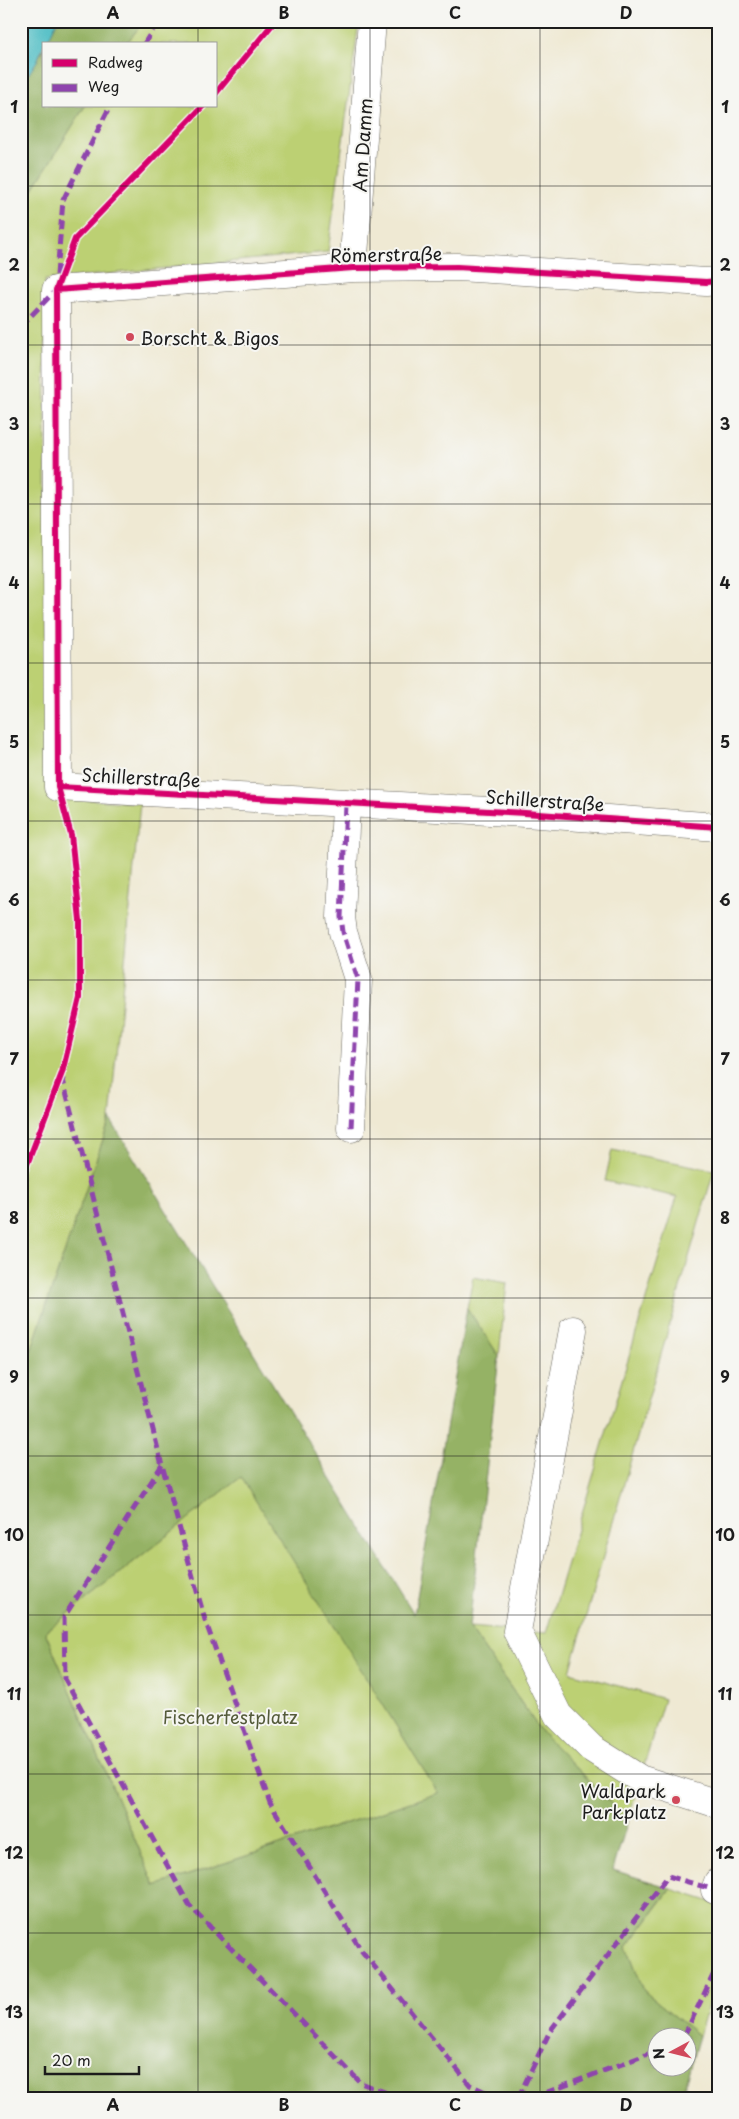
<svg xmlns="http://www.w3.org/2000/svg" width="739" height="2119" font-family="'Playpen Sans',sans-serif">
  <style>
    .green { fill: #bcd073; stroke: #6c7648 }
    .forest { fill: #95b265; stroke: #586740; fill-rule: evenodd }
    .water { fill: #4fbec5; stroke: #366d70 }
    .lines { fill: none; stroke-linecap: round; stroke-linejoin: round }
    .minor-casing { stroke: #66645c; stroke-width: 29 }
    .minor { stroke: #fff; stroke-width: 28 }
    .quiet { stroke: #8e44ad; stroke-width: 5; stroke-dasharray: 10 5; stroke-linecap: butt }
    .cycleway-casing { stroke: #f6f6f2; stroke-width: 9 }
    .cycleway { stroke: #d6006c; stroke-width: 6 }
    .grid { fill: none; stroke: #1c1c1c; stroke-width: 1; stroke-opacity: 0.55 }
    .poi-dot { fill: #d1495b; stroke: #f6f6f2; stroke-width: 2 }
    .labels { text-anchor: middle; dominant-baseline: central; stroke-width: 4; stroke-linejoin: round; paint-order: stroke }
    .street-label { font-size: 18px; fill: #1c1c1c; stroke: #f6f6f2 }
    .poi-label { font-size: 18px; fill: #1c1c1c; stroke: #f6f6f2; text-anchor: start }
    .park-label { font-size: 18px; fill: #545b3a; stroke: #f6f6f2 }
    .neatline { fill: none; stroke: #1c1c1c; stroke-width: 2 }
    .grid-label { font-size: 16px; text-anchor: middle; font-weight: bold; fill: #1c1c1c }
  </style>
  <rect width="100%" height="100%" fill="#f6f6f2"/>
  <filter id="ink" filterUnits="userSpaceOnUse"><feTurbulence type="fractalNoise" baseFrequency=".02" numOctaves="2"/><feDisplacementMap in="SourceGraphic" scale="10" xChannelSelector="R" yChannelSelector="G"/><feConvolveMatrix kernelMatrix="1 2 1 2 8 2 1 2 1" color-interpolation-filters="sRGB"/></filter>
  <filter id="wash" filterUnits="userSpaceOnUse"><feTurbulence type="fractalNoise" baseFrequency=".0096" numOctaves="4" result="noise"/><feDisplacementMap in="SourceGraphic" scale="20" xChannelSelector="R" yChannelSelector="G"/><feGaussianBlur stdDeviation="1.12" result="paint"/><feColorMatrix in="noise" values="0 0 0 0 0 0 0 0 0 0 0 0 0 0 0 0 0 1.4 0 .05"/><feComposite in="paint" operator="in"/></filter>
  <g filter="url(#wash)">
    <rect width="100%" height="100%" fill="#efe9d3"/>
    <path class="green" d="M144,21H359L328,252L45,280L48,797L140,803L110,1119L21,1380V208L85,106H216V44H126Z
      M612,1150L714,1170L570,1672L664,1699L628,1820L542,1733L469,1627L546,1633L677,1197L605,1181Z
      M473,1277L507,1283L499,1356L467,1308Z
      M242,1476L438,1793L155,1886L45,1632Z
      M671,1889L718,1904V1970L699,2036L644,1991L627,1947Z"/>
    <path class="forest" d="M57,21H144L126,44H46Z
      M44,48V106H85L21,208V86Z
      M110,1119L414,1614L467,1308L499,1356L469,1627L542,1733L628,1820L613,1870L671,1888L627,1947L644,1991L699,2036L681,2098H21V1380ZM241,1477L438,1793L155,1886L45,1632ZM656,2036H686V2066H656Z"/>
    <path class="water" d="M21,21H57L46,44H44L37,61L21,86Z"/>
  </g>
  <g filter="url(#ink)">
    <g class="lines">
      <defs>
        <path id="minor" d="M353,268L372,21
          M718,281L706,282L457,267L353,268L56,290L58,787L525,813L718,827
          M346,805L341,917L343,932L358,979L351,1128
          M573,1330L517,1631L558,1715L591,1748L640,1779L718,1804
          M718,1882L715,1890L718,1891"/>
      </defs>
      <use href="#minor" class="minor-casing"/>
      <use href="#minor" class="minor"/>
      <path class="quiet" d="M144,44L158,21
        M57,275L63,200L110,106
        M21,326L56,290
        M346,805L341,917L343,932L358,979L351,1128
        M62,1076L162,1465L205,1620L270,1803L361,1950L470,2085L499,2098
        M162,1465L64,1617L65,1679L189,1905L361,2083L400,2098
        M684,2036L718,1965
        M518,2098L550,2031L668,1876L715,1890
        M532,2098L656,2051"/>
      <defs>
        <path id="cycleway" d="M216,93L275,21
          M56,290L353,268L457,267L706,282L718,281
          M58,787L525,813L718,827
          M21,1180L62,1073L80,998V920L71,835L58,787L56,290L75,239L203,106"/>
      </defs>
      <use href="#cycleway" class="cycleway-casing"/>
      <use href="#cycleway" class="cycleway"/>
    </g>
  </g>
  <path class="grid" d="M198,21V44M370,21V2098M540,21V2098M198,106V2098M21,186H718M21,345H718M21,504H718M21,663H718M21,821H718M21,980H718M21,1139H718M21,1298H718M21,1456H718M21,1615H718M21,1774H718M21,1933H718"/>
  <g class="poi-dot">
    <circle cx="130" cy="337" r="5"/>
    <circle cx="676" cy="1800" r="5"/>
  </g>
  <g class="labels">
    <g class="street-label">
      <text transform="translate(362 145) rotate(-86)">Am Damm</text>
      <text transform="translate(386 254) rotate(-1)">Römerstraße</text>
      <text transform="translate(141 777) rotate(3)">Schillerstraße</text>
      <text transform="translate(545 800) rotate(4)">Schillerstraße</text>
    </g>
    <g class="poi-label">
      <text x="140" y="337">Borscht &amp; Bigos</text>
      <text x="666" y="1790" text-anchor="end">Waldpark<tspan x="666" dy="21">Parkplatz</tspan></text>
    </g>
    <g class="park-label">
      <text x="230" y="1716">Fischerfestplatz</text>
    </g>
  </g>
  <rect width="739" height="2119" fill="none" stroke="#f6f6f2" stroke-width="55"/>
  <rect x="42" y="42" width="175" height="65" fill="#f6f6f2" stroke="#9f9f9c"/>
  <rect x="52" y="59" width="25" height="8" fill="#d6006c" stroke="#9f9f9c"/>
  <text x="88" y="68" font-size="15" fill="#1c1c1c">Radweg</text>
  <rect x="52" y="84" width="25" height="8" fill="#8e44ad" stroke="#9f9f9c"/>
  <text x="88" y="92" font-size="15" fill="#1c1c1c">Weg</text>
  <g transform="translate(672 2052) rotate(263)"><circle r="24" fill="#f6f6f2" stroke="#9f9f9c"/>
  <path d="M0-4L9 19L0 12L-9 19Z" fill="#d1495b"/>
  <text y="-8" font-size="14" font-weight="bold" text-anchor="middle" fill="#1c1c1c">N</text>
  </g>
  <path d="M45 2066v8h94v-8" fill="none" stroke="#1c1c1c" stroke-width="2.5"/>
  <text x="52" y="2066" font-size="15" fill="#1c1c1c" stroke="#f6f6f2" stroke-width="4" paint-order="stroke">20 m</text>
  <rect x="28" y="28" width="684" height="2064" class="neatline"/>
  <g class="grid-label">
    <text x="113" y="19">A</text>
    <text x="284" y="19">B</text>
    <text x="455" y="19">C</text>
    <text x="626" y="19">D</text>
    <text x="14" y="113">1</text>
    <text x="725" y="113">1</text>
    <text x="14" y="271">2</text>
    <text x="725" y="271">2</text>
    <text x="14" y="430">3</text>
    <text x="725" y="430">3</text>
    <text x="14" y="589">4</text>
    <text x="725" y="589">4</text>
    <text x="14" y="748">5</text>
    <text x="725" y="748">5</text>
    <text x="14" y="906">6</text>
    <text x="725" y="906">6</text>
    <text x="14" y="1065">7</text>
    <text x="725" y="1065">7</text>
    <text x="14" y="1224">8</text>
    <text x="725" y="1224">8</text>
    <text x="14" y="1383">9</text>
    <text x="725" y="1383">9</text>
    <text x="14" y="1541">10</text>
    <text x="725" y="1541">10</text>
    <text x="14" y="1700">11</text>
    <text x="725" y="1700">11</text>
    <text x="14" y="1859">12</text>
    <text x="725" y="1859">12</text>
    <text x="14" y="2018">13</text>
    <text x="725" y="2018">13</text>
    <text x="113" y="2111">A</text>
    <text x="284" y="2111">B</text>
    <text x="455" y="2111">C</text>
    <text x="626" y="2111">D</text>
  </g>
</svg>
